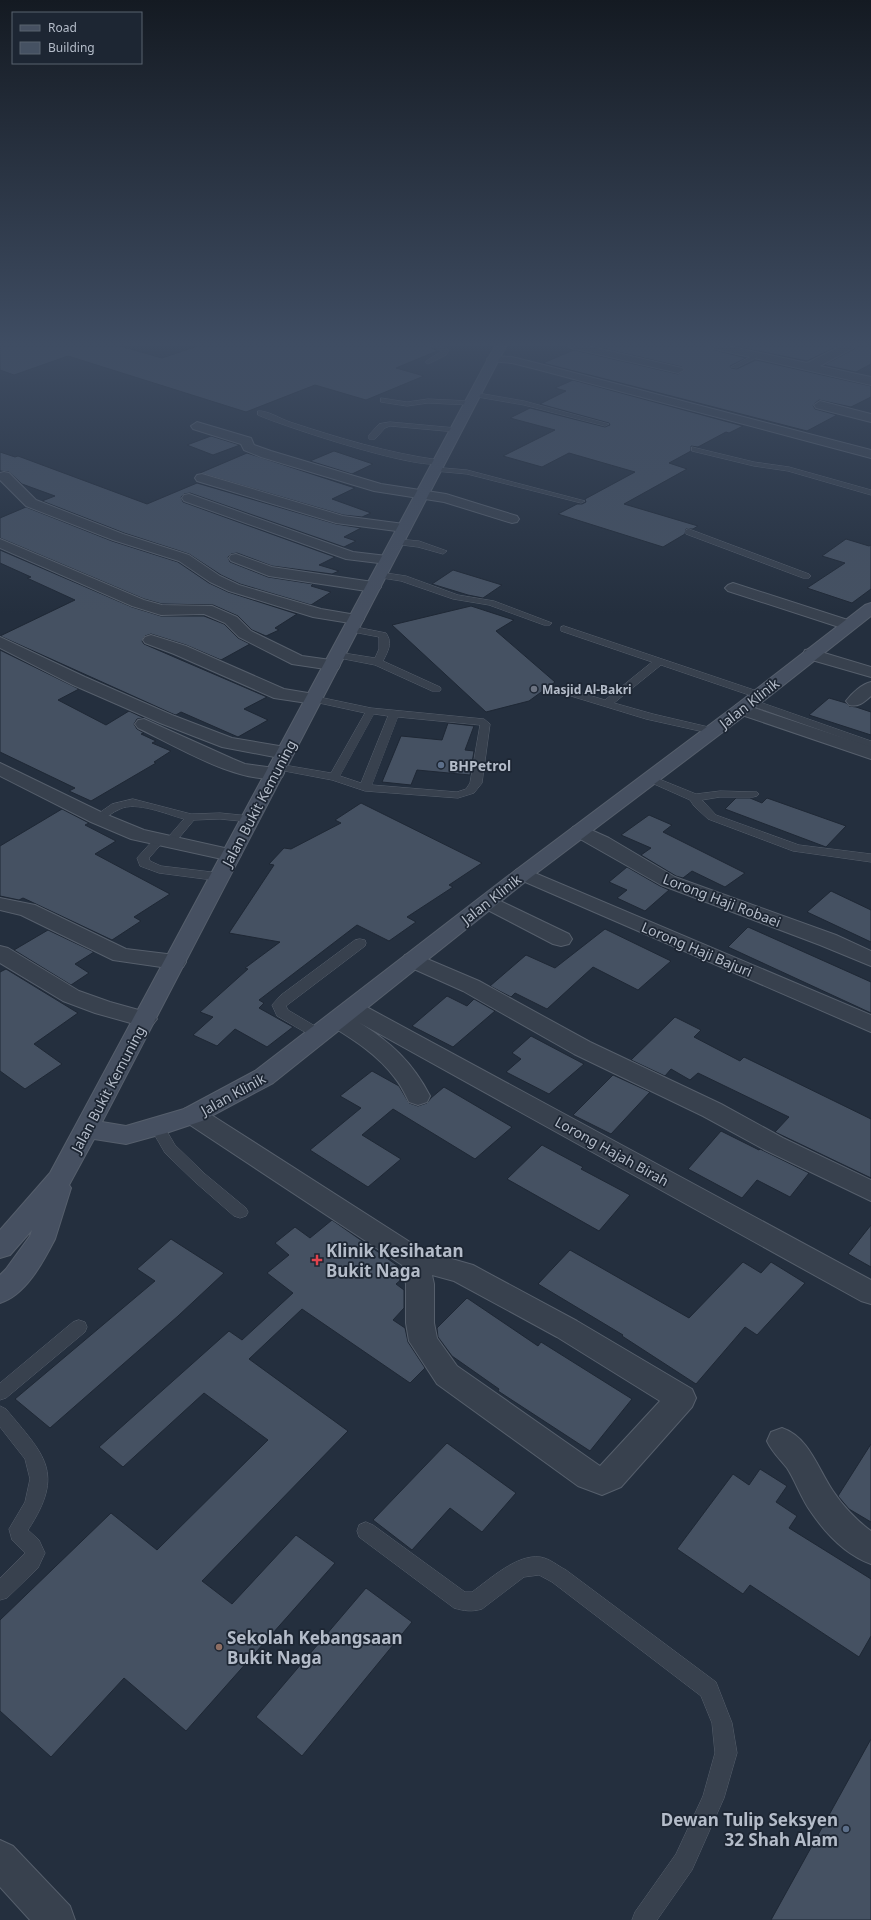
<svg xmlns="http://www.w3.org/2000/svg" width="871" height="1920" font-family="'Noto Sans',sans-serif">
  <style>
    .building { fill: #455162; stroke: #1f2835 }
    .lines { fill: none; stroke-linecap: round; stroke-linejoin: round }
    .lane-casing { stroke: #565f6c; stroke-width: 1 }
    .street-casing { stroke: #565f6c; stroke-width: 2 }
    .secondary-casing { stroke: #565f6c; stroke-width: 2 }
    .lane { fill: #38414e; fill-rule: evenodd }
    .street { fill: #38414e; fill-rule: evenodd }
    .secondary { fill: #465061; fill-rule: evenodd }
    .worship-dot { fill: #6b7280; stroke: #1d2633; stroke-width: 1.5 }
    .service-dot { fill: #5c6f8a; stroke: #1d2633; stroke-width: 1.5 }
    .health-dot { fill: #e0444e; stroke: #1d2633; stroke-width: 1.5 }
    .education-dot { fill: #8d6e63; stroke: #1d2633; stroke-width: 1.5 }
    .labels { text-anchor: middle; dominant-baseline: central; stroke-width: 3.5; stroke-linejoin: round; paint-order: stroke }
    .far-poi-label { font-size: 12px; font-weight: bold; fill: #b4bcc9; stroke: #1d2633; text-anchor: start }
    .street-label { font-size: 14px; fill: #b4bcc9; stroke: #1d2633 }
    .poi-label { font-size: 14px; font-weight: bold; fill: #b4bcc9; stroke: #1d2633; text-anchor: start }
    .near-poi-label { font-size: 17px; font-weight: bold; fill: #b4bcc9; stroke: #1d2633; text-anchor: start }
  </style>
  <rect width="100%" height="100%" fill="#242f3e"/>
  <path class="building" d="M0,346H120L162,358L198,346H429L437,351L396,368L424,376L366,400L315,385L246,412L68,356L14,375L0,370Z
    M593,346H708L715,350L746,358L730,366L731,368L737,369L756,360L871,386V397L851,407L819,400L813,405L815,409L837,415L807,431L543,363L574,350L678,374L685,370L682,367Z
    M733,346H838L807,361Z
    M855,346H871V364L856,372L824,365L854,349Z
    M573,380L743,426L729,433L726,432L698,447L691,446V451L669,463L687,469L624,504L698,526L693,529H686L685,534L663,547L558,514L577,504H582L586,502L585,499L635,472L569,453L542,467L503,456L555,430L510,418L530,408L605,427L610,425L609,423L540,404L566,391L555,388Z
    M211,436L240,445L213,455L187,445Z
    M334,451L373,464L352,474L310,461Z
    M0,452L15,457L18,456L147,504L197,483L336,524L361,528L344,537L356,541L344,547L190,493L184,494L181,497L183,502L335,557L319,565L339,571L332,574L272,566L237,553L231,554L228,557L230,562L268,577L313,584L311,586L331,592L311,605L240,584L221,575L189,554L124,533L42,501L55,496L22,484L9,472L0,471Z
    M247,453L355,488L332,499L371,513L362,517L343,515L200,473Z
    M26,507L112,541L178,562L209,583L228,592L297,614L275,628L279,630L266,636L252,630L238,616L213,605L162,604L144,599L0,538V518Z
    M846,539L869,546L871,545V589L852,603L807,588L845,563L822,556Z
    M0,550L132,607L161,616H204L224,624L238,638L250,644L221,660L186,645L151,634L145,636L142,641L144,644L267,697L244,709L268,720L238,737L181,712L176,715L173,714L0,636L75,600L27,578L31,577L0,563Z
    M453,570L502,585L483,598L468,595L432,584Z
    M471,606L514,620L496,631L555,682L529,701L486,712L392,625Z
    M0,650L79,689L58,700L106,725L129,711L144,718L137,719L134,724L137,729L144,733L141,734L156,741L152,743L171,751L154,762L156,763L91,801L69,791L75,788L0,752Z
    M829,698L846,703L849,706L856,707L871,712V735L809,715Z
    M448,723L474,726L465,750L474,751L470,775L417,770L411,785L382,782L401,736L442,740Z
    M736,798H750L762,803L767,798L846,826L826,847L725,809Z
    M361,803L482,863L449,885L453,887L407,917L416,922L389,941L357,925L259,1000L264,1003L259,1008L293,1027L267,1047L235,1029L217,1046L193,1035L213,1017L200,1012L248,969L245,968L280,942L229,933L274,865L269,864L284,848L291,849L341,823L335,820Z
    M62,809L89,823L85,825L116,841L95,854L170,894L134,917L141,921L112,940L36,904L23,898L19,900L0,896V846Z
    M649,815L672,825L663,832L745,873L725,887L692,871L683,878L676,876L641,855L651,848L621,835Z
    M627,867L660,886L669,890L645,911L617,898L627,890L609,882Z
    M831,891L871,910V942L807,912Z
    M748,927L871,982V1013L728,947Z
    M605,929L671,961L638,990L593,967L547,1009L515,993L511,997L490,986L526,955L555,968Z
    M48,930L94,952L75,964L89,973L71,985L14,950Z
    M6,969L78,1013L34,1044L62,1064L25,1089L0,1071V972Z
    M447,996L467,1006L474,999L495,1011L453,1047L412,1026Z
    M675,1017L701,1030L694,1037L740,1061L744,1057L871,1119V1178L775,1132L789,1117L698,1073L690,1080L671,1069L665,1076L631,1060Z
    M531,1036L584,1064L549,1094L506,1072L521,1059L512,1053Z
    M372,1071L399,1086L409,1103L418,1106L427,1103L431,1098L444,1087L512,1127L475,1159L393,1109L362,1135L401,1159L368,1187L310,1150L361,1108L340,1096Z
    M613,1075L650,1092L611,1134L573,1115Z
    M721,1131L759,1150L760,1149L809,1173L790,1197L757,1180L742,1198L688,1169Z
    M542,1145L583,1167L581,1169L630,1195L599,1231L507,1179Z
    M332,1220L401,1268L403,1278L396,1284L404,1290V1308L393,1320L405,1328L408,1342L425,1368L410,1383L302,1309L249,1359L348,1431L202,1581L232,1604L296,1535L335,1563L186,1731L124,1678L51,1757L0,1711V1620L111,1513L157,1550L268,1440L204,1393L123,1467L99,1447L229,1331L242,1340L293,1293L267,1273L289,1255L275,1243L295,1227L310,1238Z
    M871,1225V1267L848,1254Z
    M171,1239L224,1273L178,1316L50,1428L15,1399L155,1281L137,1269Z
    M570,1250L689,1318L743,1262L761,1273L771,1262L805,1283L757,1335L745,1327L696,1384L622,1336L623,1335L538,1284Z
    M467,1298L538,1346L541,1342L632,1399L590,1451L498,1391L499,1389L452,1356L438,1337L437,1328Z
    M447,1443L516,1493L482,1532L450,1508L412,1550L373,1520Z
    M871,1444V1522L849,1509L838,1496Z
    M760,1469L787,1486L776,1502L797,1516L789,1528L871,1579V1636L859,1657L750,1585L743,1594L677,1549L733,1474L749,1485Z
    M366,1588L412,1622L302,1756L256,1717Z
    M871,1739V1920H771Z"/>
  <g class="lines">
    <defs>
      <path id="lane" d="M430,346H439L449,350L446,355L428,364L426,363V361L442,351Z
        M756,354L759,356L758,357L736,368L731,367Z
        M472,392L524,401L609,424L605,426L524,405L472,396Z
        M381,398L407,402L428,399L470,401L474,403L470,405L428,403L407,406L381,402Z
        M258,411C267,410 281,419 290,422C339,438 388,453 439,460L443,462C429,475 280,425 258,415Z
        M390,422L456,428L460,430L456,432L390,426L385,428L375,439H369V435L379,424Z
        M692,447L754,462L789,467L871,490V495L788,471L754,466L692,451Z
        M432,467L467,470L585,501L581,503L467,474L435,471L431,469Z
        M689,529L809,574L811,576L809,578H803L686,534V530Z
        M397,539L419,541L447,551L443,554L418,547L394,544V540Z
        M379,572L406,576L458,595L494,601L552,623L550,625H544L489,605L453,599L401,581L376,577V573Z
        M351,626L386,633C393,643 388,651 383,661L440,687L441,689L440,691H432L375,665L334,657L332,655L334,653L337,652L375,658L379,649V637L348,631L346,629Z
        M564,626L763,693L764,695L759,698L755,697L661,665L614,703L653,714L717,729L718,731L717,733L713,734L646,719L561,693L560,691L561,689L565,688L605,700L652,662L561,631V627Z
        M314,696L371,708L484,719L490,724L482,783L474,793L458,798L365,791L332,780L274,769L273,767L274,765L278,764L331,773L365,713L310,701L309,699L310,697ZM374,714L388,716L361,783L340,776ZM398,717L480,725L470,783L466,789L457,792L372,785Z
        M751,699L871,741V748L747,704L746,702L747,700Z
        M649,775L696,794L720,791L757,792L759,794L757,796L753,797H720L702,800L716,815L799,845L871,854V862L793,851L708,819L694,806L690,800L645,780L643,778Z
        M133,799L191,814L220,813L250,816L256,819L250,822L220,819L194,820L173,845L169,847L163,843L184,819C166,814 136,801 120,809C112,812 106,819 98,821L92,818L112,804Z
        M159,836L165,840L149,858L150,861L161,866L220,873L226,877L220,881L159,873L140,866L137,858L155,838Z
        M360,939L365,940L366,943L365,946L286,1006L288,1010L325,1032L327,1035L325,1038H315L277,1016L272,1005L281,995L355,940Z
        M157,1122L162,1123L175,1145L205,1174L246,1208L248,1212L246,1216L240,1218L234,1216L195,1182L165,1153L150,1127L152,1123Z
        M79,1320L85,1322L87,1327L85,1332L6,1398L0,1400V1383L73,1322Z
        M0,1406L6,1409C44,1455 66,1472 28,1530L39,1540L45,1553L38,1568L7,1598L0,1600V1578L25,1553L12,1540L9,1529L25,1502L30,1479L25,1459L0,1427Z
        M366,1522L373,1525L465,1592H472C490,1579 517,1554 540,1557C549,1558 558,1566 566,1570L716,1682L732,1723L737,1753L724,1798L692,1870L657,1920H632L635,1912L676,1854L703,1796L715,1753L712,1723L701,1696L552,1582L539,1575L524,1577L482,1609C472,1612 464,1611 454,1608L359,1537L357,1531L359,1525Z"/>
      <path id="street" d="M569,346H588L682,368L684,370L678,373L571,348Z
        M709,346H728L807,363L841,346H854L853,348L820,366L871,377V385L715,349Z
        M493,356L512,357L544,365L871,450V458L536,369L512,363L489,361L487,359Z
        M820,401L871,414V422L816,408L814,405Z
        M197,422L251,438L254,445L271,451L381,484L446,494L517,516L519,519L517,522L512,523L444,502L374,491L261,457L244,450L241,444L193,429L191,426Z
        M4,472L9,473L36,500L123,534L189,555L220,576L239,585L321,609L362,616L364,619L362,622L356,624L313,617L229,591L210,582L179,561L113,540L26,506L0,480V473Z
        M202,474L343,516L404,524L409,525L411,528L409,531L404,532L336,523L197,481L195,478L197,475Z
        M189,494L353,552L387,556L392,557L394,560L392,563L387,564L346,559L184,501L182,498L184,495Z
        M0,539L144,600L162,605L212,606L237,617L251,631L302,656L338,661L340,665L338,669L332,670L292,664L239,637L225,623L204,614L161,615L132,606L0,548Z
        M236,554L272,567L373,582L378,584L381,587L378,590L373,592L269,576L231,561L229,558L231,555Z
        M733,583L854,622L856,625L854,628L848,630L842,628L728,591L725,588L728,585Z
        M151,635L186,646L284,689L320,695L323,699L320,703L314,704L274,698L174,654L145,643L143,640L145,637Z
        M0,637L85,677L172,715L232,738L285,747L291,749L294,753L291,757L285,759L222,747L160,723L73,685L0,648Z
        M811,649L871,667V677L805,658L803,654L805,650Z
        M871,682V696C863,703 859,707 849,705L846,701C852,693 862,684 871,682Z
        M742,704L871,747V759L736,713L733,709L736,705Z
        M144,719L233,759L245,764L282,769L284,773L282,777C242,787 174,745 138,728L135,724L138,720Z
        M0,763L105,814L144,830L238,851L241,855L238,859L231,861L131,839L91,822L0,776Z
        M580,825L609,838L675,877L836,935L871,951V966L820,945L661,885L573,835L570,831L573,827Z
        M523,868L871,1015V1032L516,878L513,874L516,870Z
        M487,896L494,898L569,934L572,939L569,944L561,946L553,944L480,906L477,902L480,898Z
        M0,898L35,905L126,949L175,955L183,957L186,962L183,967L175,969L113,960L21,915L0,910Z
        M0,946L8,948L79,991L110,1002L153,1014L157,1019L153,1024L145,1027L95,1013L63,1001L0,963Z
        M413,953L479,981L590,1042L721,1104L783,1138L871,1180V1201L765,1150L703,1116L574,1054L463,991L405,965L402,960L405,955Z
        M353,1002L361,1004L871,1280V1304L861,1301L358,1022C390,1041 413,1063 430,1096L427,1102L418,1105L409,1102C405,1094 401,1085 395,1078C378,1055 354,1040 330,1025L326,1020L330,1015L338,1012L345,1014L342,1009L345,1004Z
        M193,1106L202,1109L424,1251L473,1265L577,1321L692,1389L696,1398L692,1407L621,1487L602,1495L578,1486L437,1384L409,1341L406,1323V1284L402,1265L184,1121L181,1115L184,1109ZM432,1275L454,1281L557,1337L660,1401L600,1466L457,1366L437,1338L434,1323V1284Z
        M782,1428C809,1437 818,1469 833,1491C842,1505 857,1521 871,1531V1564C846,1555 826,1534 811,1512C801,1498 796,1482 787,1468C780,1459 772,1452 767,1441L771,1432Z
        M0,1840L13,1846L70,1906L75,1920H30L0,1887Z"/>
      <path id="secondary" d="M495,346H506L102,1122L126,1126L184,1109L255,1071L516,870L736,705L865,605L871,603V616L748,713L530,878L273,1083L202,1121L166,1133L126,1144L94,1139L69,1185L71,1188L55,1239C43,1262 26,1295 0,1303V1275L6,1269L30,1236L32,1230L10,1255L0,1258V1230L50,1173Z"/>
    </defs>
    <use href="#lane" class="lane-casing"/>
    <use href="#street" class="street-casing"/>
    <use href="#secondary" class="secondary-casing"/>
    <use href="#lane" class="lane"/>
    <use href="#street" class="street"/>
    <use href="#secondary" class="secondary"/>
  </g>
  <linearGradient id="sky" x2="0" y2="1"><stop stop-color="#141a22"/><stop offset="0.56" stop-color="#3f4d63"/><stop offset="1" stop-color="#3f4d63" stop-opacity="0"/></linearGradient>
  <rect width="871" height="614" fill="url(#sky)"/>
  <circle class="worship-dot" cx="534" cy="689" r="4"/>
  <g class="service-dot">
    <circle cx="441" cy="765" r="4"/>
    <circle cx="846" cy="1829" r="4"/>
  </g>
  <path class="health-dot" d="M315 1254h4v4h4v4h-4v4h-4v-4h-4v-4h4z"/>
  <circle class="education-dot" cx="219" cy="1647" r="4"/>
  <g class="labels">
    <g class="far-poi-label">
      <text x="542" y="689">Masjid Al-Bakri</text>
    </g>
    <g class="street-label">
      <text transform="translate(749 703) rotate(-38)">Jalan Klinik</text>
      <text transform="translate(259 803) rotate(-62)">Jalan Bukit Kemuning</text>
      <text transform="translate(491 899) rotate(-38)">Jalan Klinik</text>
      <text transform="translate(722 900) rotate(21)">Lorong Haji Robaei</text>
      <text transform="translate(697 949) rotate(23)">Lorong Haji Bajuri</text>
      <text transform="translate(108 1089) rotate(-62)">Jalan Bukit Kemuning</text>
      <text transform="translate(233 1094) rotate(-29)">Jalan Klinik</text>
      <text transform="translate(612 1151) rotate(29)">Lorong Hajah Birah</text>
    </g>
    <g class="poi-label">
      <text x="449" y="765">BHPetrol</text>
    </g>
    <g class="near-poi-label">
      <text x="326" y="1250">Klinik Kesihatan<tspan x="326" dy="20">Bukit Naga</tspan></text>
      <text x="227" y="1637">Sekolah Kebangsaan<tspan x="227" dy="20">Bukit Naga</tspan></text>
      <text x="838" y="1819" text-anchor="end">Dewan Tulip Seksyen<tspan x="838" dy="20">32 Shah Alam</tspan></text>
    </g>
  </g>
  <rect x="12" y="12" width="130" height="52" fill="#1d2633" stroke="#59626f"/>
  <rect x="20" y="25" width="20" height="6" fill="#465061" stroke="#59626f"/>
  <text x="48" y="32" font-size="12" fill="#b4bcc9">Road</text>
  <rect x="20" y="42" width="20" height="12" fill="#455162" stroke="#59626f"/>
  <text x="48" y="52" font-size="12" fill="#b4bcc9">Building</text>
</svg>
